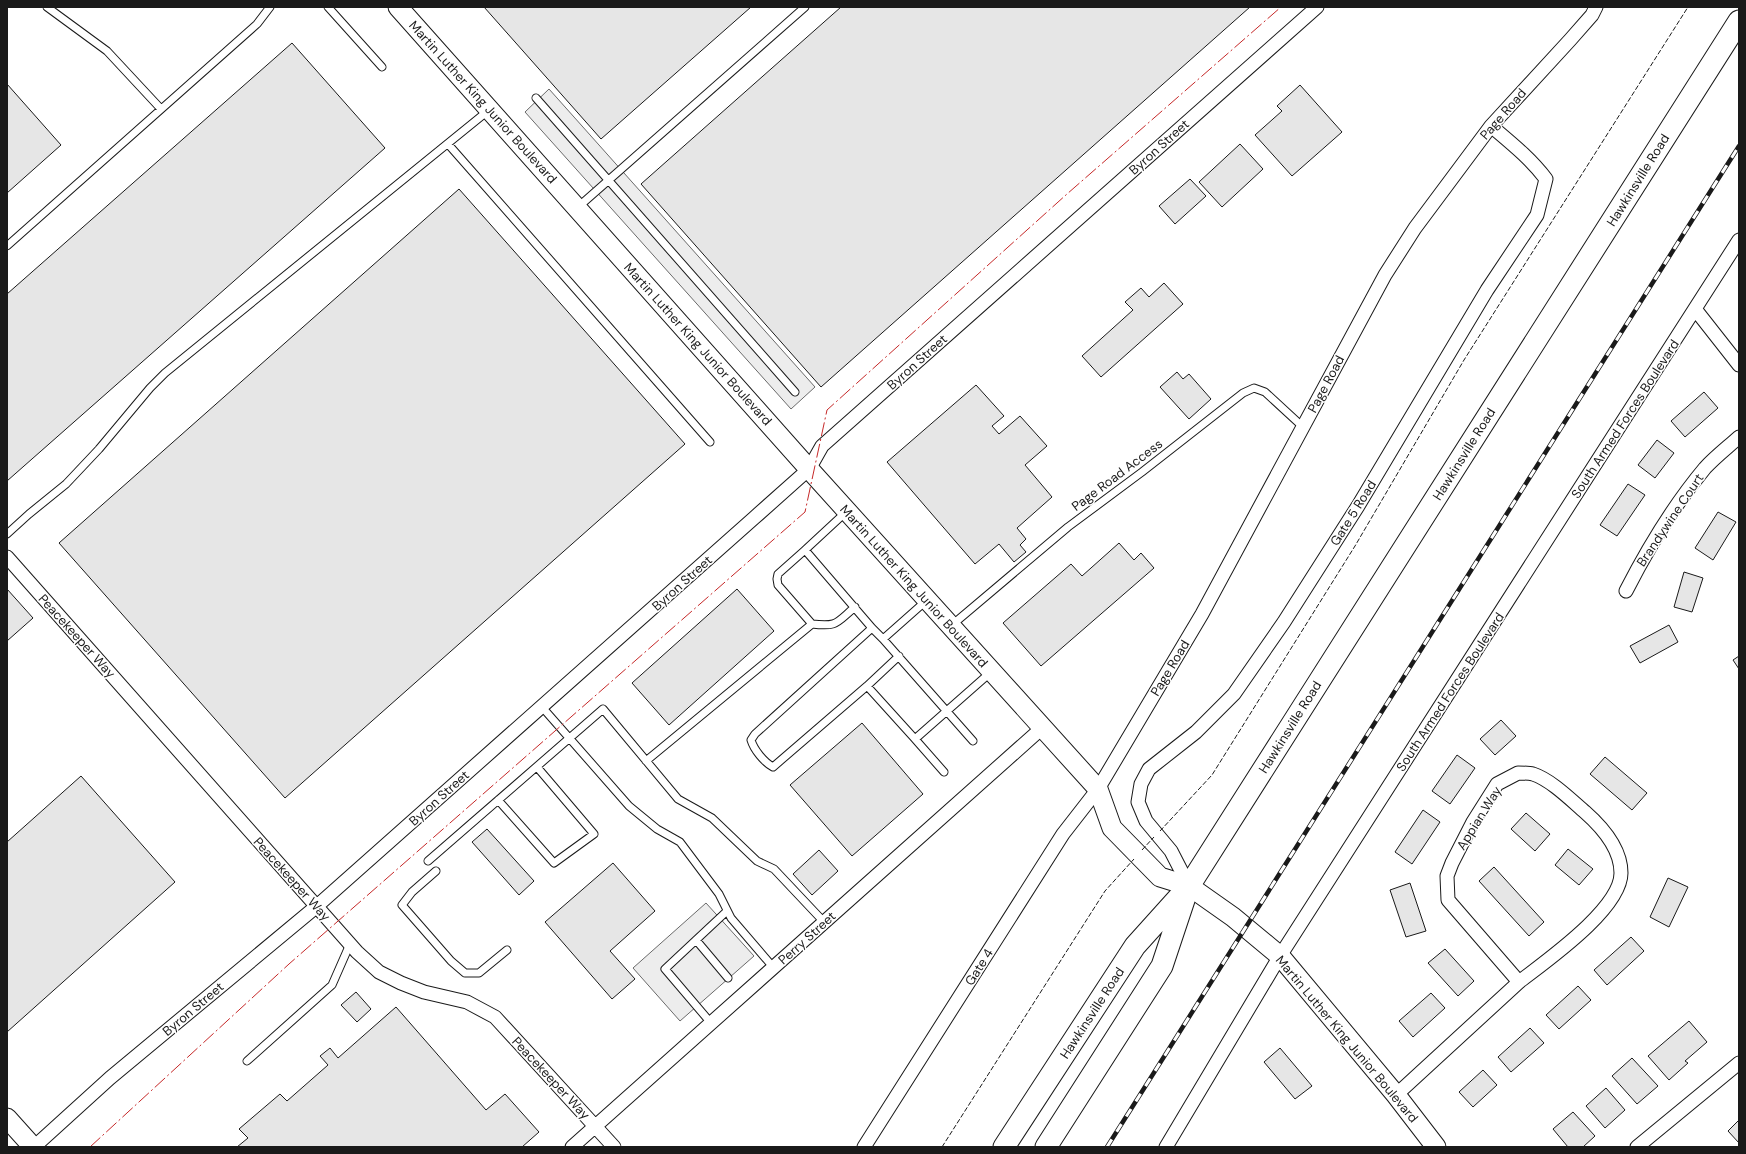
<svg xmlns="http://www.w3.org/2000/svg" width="1746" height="1154" font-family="'DM Sans',sans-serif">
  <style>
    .built { fill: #ededed; stroke: #6a6a6a }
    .building { fill: #e6e6e6; stroke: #1a1a1a }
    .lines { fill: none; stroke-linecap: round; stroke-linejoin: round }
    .lane-casing { stroke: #1a1a1a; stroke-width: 9 }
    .street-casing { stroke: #1a1a1a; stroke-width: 15 }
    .secondary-casing { stroke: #1a1a1a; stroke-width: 21 }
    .primary-casing { stroke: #1a1a1a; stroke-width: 23 }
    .lane { stroke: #fff; stroke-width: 7 }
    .street { stroke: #fff; stroke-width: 13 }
    .secondary { stroke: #fff; stroke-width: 19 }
    .primary { stroke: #fff; stroke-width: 21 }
    .rail-casing { stroke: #1a1a1a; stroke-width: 4.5 }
    .rail { stroke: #fff; stroke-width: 3; stroke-dasharray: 9; stroke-linecap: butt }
    .fence { stroke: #1a1a1a; stroke-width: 1; stroke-dasharray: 5 2; stroke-linecap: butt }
    .power { stroke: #c62828; stroke-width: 1; stroke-dasharray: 14 3 2 3; stroke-linecap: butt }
    .labels { text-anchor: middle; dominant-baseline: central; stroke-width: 3; stroke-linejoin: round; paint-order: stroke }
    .street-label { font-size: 13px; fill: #1a1a1a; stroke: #fff }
  </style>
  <rect width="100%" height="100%" fill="#fff"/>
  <path class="built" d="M549,89L815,387L791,409L525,112Z
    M706,903L754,956L680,1021L633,968Z"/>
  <path class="building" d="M484,7H751L601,139Z
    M841,7H1250L821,387L641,184Z
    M292,43L385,148L7,481V294Z
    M7,84L61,145L7,193Z
    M1300,85L1342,132L1292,176L1255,135L1282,111L1277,106Z
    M1240,144L1263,169L1222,207L1199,182Z
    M1190,179L1206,196L1175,224L1159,206Z
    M459,189L685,444L285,798L59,543Z
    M1164,283L1183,304L1101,377L1082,356L1133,310L1125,302L1141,288L1149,297Z
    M1177,372L1183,379L1189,374L1211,399L1189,419L1160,387Z
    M976,385L1004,416L992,426L999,434L1020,416L1047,446L1025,465L1052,497L1017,528L1026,539L1020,545L1026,552L1014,562L999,544L975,564L887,462Z
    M1704,392L1718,408L1685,437L1671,421Z
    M1657,440L1674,453L1655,478L1638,465Z
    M1628,484L1645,495L1617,536L1600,525Z
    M1718,512L1736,522L1713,560L1695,548Z
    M1119,543L1134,560L1141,553L1154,568L1041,666L1003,623L1071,564L1082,576Z
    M1684,572L1703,578L1692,612L1674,607Z
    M7,589L33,618L7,641Z
    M737,589L774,631L669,725L632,683Z
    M1669,625L1678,642L1640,663L1630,646Z
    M1739,656V669L1733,660Z
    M1501,720L1516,736L1495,755L1480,739Z
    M862,723L923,794L852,856L790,785Z
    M1457,755L1475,768L1450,804L1432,791Z
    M1605,757L1647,793L1632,810L1590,774Z
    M81,776L175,882L7,1032V842Z
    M1423,810L1440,822L1412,864L1395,852Z
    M1526,813L1550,834L1535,851L1511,829Z
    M487,829L534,881L519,895L472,842Z
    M1568,849L1593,869L1579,885L1555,865Z
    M819,850L838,871L812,895L793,874Z
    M613,863L655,911L610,951L635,979L612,999L545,922Z
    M1494,867L1544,922L1529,936L1479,881Z
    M1668,878L1688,887L1669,927L1650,917Z
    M1410,883L1426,931L1406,937L1390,890Z
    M1631,937L1644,951L1607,985L1594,970Z
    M1445,949L1474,981L1458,996L1428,963Z
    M1578,986L1591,1000L1559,1029L1546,1015Z
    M356,992L371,1009L357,1022L341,1005Z
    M1431,993L1445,1008L1413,1037L1399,1021Z
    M396,1007L486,1110L505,1094L539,1132L522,1147H237L248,1138L239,1129L280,1094L287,1101L328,1065L320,1056L330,1048L338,1058Z
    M1689,1021L1707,1042L1685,1061L1688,1063L1669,1080L1648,1056Z
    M1530,1028L1544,1043L1511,1072L1498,1057Z
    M1280,1048L1312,1086L1295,1099L1264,1062Z
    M1632,1058L1658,1086L1637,1104L1612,1076Z
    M1483,1070L1497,1085L1473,1107L1459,1092Z
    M1606,1088L1625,1110L1605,1128L1586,1106Z
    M1573,1112L1595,1136L1583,1147H1568L1553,1129Z
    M1739,1120V1143L1728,1131Z"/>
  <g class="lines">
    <defs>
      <path id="lane" d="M47,7L107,51L161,109
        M328,7L382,67
        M536,98L795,392
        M448,144L710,442
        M577,208L805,7
        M7,246L257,24L270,7
        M846,512L805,550L872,628L883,639L927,600
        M7,534L29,514L66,484L99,449L150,388L165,373L489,110
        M812,624C838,627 836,623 855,607
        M952,625L1068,527L1142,472L1243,393L1254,388L1265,392L1303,427
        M872,628L755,734L751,740C754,750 764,762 773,767L867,686L915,739
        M883,639L973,741
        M867,686L899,656
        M542,707L629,806L657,829L680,842L719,894L731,918L773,967
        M646,761L812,624L778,585L777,579L778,574L805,550
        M944,772L915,739L991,672
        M498,800L554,863L594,834L537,767
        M428,861L603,709L678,799L712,818L757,861L774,869L824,922
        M436,871L412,892L402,905L451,961L465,973H479L507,950
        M696,940L728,978
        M711,1023L665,969L727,911
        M247,1061L332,985L350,944"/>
      <path id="street" d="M1695,309L1739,365
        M7,557L357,952L379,972L401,983L424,992L467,1002L495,1017L614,1147
        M1626,591C1648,548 1674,505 1705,468C1715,457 1728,447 1739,437
        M1518,773C1523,773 1529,773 1533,774C1551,780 1570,799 1585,812C1602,827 1621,849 1621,873C1621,909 1546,961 1519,982L1448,900L1447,876L1452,863L1473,822L1497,784Z
        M1189,886L1171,851L1146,821L1138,802L1141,784L1149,769L1196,732L1234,694L1284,622L1358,506L1487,290L1537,215L1546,179C1530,158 1511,143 1491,126
        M1396,1095L1519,982
        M34,1147L110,1078L317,906L754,518L809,469L822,446L1317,7
        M572,1147L1042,728
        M864,1147L1063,834L1098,789L1202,614L1385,275L1415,228L1491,126L1570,40L1592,15L1596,7
        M1166,1147L1280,956L1739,240
        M1637,1147L1739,1063"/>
      <path id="secondary" d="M398,7L809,469L1098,789L1112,828L1160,877L1189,886L1233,917L1280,956L1396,1095L1436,1147
        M7,1118L33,1147"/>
      <path id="primary" d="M1004,1147L1135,946L1189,886L1739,21
        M1046,1147L1162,966L1186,894"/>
    </defs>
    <use href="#lane" class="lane-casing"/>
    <use href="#street" class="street-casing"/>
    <use href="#secondary" class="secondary-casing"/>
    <use href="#primary" class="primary-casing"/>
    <use href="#lane" class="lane"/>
    <use href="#street" class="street"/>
    <use href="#secondary" class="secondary"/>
    <use href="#primary" class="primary"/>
    <defs>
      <path id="rail" d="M1107,1147L1739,146"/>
    </defs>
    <use href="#rail" class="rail-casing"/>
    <use href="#rail" class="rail"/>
    <path class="fence" d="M1160,831L1212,775L1355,546L1464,360L1688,7
      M1142,850L1154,837
      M942,1147L1105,891L1134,859"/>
    <path class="power" d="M90,1147L289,964L805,512L827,410L1067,194L1281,7"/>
  </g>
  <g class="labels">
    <g class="street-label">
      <text transform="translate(483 102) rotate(48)">Martin Luther King Junior Boulevard</text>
      <text transform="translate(1503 114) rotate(-49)">Page Road</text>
      <text transform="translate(1159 147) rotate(-42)">Byron Street</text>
      <text transform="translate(1638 180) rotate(-58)">Hawkinsville Road</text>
      <text transform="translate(698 344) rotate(48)">Martin Luther King Junior Boulevard</text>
      <text transform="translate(917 362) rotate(-42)">Byron Street</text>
      <text transform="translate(1326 384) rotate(-62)">Page Road</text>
      <text transform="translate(1625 419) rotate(-57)">South Armed Forces Boulevard</text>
      <text transform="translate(1464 454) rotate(-58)">Hawkinsville Road</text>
      <text transform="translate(1117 475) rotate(-37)">Page Road Access</text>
      <text transform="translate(1353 513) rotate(-58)">Gate 5 Road</text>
      <text transform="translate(1670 520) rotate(-56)">Brandywine Court</text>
      <text transform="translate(682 583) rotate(-42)">Byron Street</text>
      <text transform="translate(914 586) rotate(48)">Martin Luther King Junior Boulevard</text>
      <text transform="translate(77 636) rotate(48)">Peacekeeper Way</text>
      <text transform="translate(1170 668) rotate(-59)">Page Road</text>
      <text transform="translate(1450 692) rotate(-57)">South Armed Forces Boulevard</text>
      <text transform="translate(1290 727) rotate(-58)">Hawkinsville Road</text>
      <text transform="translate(439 798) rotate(-42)">Byron Street</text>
      <text transform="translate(1479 818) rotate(-58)">Appian Way</text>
      <text transform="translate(292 879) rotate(48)">Peacekeeper Way</text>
      <text transform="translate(807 938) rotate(-42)">Perry Street</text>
      <text transform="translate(979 967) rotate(-58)">Gate 4</text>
      <text transform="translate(193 1009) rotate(-40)">Byron Street</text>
      <text transform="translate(1092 1013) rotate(-57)">Hawkinsville Road</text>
      <text transform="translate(1347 1039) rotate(50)">Martin Luther King Junior Boulevard</text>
      <text transform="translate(551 1078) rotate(47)">Peacekeeper Way</text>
    </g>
  </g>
  <rect width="1746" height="1154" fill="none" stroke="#1a1a1a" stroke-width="16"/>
</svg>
